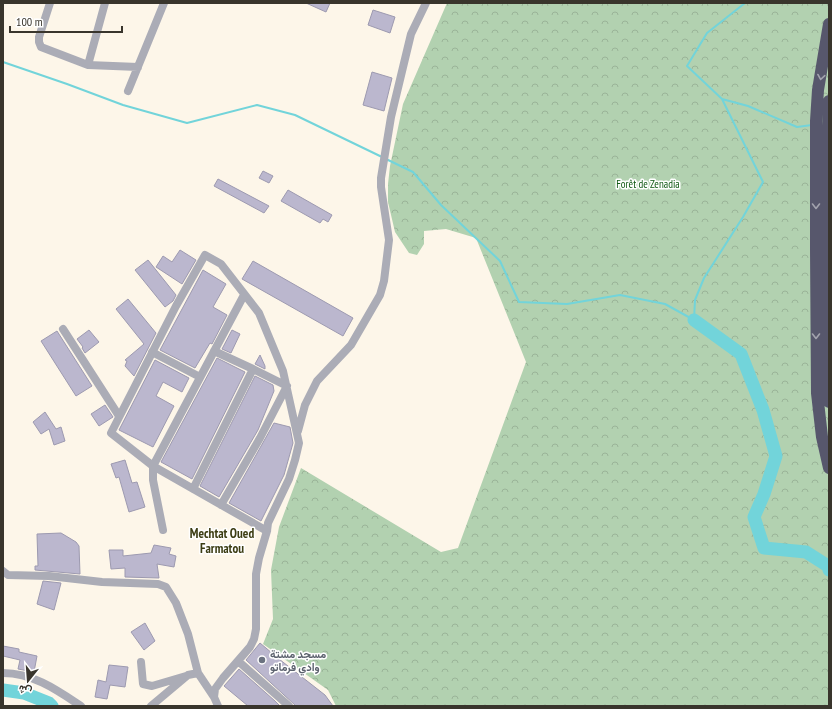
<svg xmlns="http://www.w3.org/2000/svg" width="832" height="709" font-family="'PT Sans Narrow',Vazirmatn,sans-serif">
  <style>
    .forest { fill: url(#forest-crowns) }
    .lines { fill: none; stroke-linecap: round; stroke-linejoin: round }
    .stream { stroke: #72d4da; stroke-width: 2 }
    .river { stroke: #72d4da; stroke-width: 13 }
    .building { fill: #bbb7ce; stroke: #9d9ab0 }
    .minor { stroke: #abacb6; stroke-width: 8 }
    .highway { stroke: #57576c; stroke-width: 12 }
    .oneway { stroke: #a3a3ae }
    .worship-dot { fill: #6b7280; stroke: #fff; stroke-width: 1.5 }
    .labels { text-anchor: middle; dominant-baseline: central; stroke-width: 3; stroke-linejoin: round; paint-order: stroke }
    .park-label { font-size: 11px; fill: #0d5711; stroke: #fff }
    .worship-label { font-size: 11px; font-weight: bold; fill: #5b616d; stroke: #fff; text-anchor: start }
    .quarter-label { font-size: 13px; font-weight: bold; fill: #3c3d14; stroke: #fff }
  </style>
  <defs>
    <pattern id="forest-crowns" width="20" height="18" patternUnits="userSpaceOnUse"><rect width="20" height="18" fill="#b2d1b0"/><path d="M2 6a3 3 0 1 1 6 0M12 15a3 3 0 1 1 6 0" fill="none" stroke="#9ab498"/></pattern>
  </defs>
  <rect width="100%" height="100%" fill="#fdf6e9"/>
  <path class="forest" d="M447,3H829V706H336L328,690L263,644L273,619L271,570L279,527L301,468L441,552L458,548L526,362L476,238L446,229L424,231V244L417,255L409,253L395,232L388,202V184L390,166L403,104Z"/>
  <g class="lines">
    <path class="stream" d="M3,62L67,84L123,105L187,123L257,105L295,115L382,157
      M722,99L748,106L797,127L812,125
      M386,159L413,172L441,205L500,261L519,302L567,304L620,295L665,304L694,320L695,300L704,278L743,217L763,182L722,99L687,66L707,33L745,3"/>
    <path class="river" d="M694,320L741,354L763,410L776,456L764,494L754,517L764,548L806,552L828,566L829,570
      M3,690L24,693L49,703L52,706"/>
  </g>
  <path class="building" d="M306,3H330L326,12Z
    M373,10L395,17L390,33L368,25Z
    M372,72L392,78L384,111L363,105Z
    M263,171L273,176L269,183L259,178Z
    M218,179L269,206L264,213L214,186Z
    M288,190L332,215L328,222L323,219L320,223L281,201Z
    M180,250L196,260L182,284L156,267L163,256L172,262Z
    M148,260L176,295L173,301L165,307L135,270Z
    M253,261L353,318L343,336L242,279Z
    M203,270L226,284L213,307L227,315L212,344L210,343L195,368L160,350Z
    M128,299L156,333L134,376L125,366L127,361L125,360L144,344L116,309Z
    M89,330L99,342L85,353L82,348L83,347L77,339Z
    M232,330L240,334L231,353L222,349Z
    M57,331L92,386L76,396L41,341Z
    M260,355L265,366V369L255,364Z
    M217,358L245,372L192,479L161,462Z
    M155,360L189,378L182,392L163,382L156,396L174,406L153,447L119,430Z
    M255,376L273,385L274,391L258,430L219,497L200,486Z
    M105,405L113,417L99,426L91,414Z
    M45,412L56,429L61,427L65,441L54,445L49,429L41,434L33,422Z
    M274,423L290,427L293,443L284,475L261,521L229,503Z
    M125,460L132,483L137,482L145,507L129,512L119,477L116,478L111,464Z
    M61,533L76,542L79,546L80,574L35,570V566H38L37,534Z
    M154,545L171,548L169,554L176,556L174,567L157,564L159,578L125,577V568L111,569L109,550H123V556L151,553Z
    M43,581L61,583L54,610L37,604Z
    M145,623L155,641L144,650L131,632Z
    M260,643L279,659L325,695L333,706H296L246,660Z
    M3,646L19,649V652L37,656L34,672L18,669L20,660L3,656Z
    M109,665L128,667L125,687L110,685L107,699L95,697L98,680L106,682Z
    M239,669L275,701L280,706H248L224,686Z"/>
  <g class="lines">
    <path class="minor" d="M50,3L39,37V42L41,47L88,65L138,67
      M88,65L105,3
      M128,91L164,3
      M63,329L119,416
      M152,352L200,377
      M298,431L305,405L317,381L351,345L380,295L384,281L389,240L381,187V178L391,117L411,34L426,3
      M193,489L253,369L214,351
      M221,505L260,438L287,386L253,369
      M163,530L153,480V466L244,295
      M3,571L8,575L49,576L102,582L158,584L166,587L176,603L188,634L198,673L214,697
      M238,661L289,706
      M141,662L143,684L152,686L186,676
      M3,673C33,673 57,690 81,706
      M151,706L188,675L198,673
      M218,706L214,697L215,689L223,678L250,647L254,639L256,629V574L259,558L267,531L268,523L289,479L295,460L299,443L283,371L259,313L221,264L205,255L176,306L111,433L153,466L267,531"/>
    <path class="highway" d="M829,24L818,90L816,121V249L817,393L822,437L829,468
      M829,101L825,199L826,363L829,402"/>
  </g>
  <defs><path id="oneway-chevron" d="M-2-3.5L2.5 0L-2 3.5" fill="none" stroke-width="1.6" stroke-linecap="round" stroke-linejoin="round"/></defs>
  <g class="oneway">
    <use href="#oneway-chevron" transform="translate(821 77) rotate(99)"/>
    <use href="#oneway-chevron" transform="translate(816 206) rotate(90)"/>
    <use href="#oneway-chevron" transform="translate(816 336) rotate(90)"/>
  </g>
  <circle class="worship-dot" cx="262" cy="660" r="4"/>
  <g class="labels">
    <g class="park-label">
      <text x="648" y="184">Forêt de Zenadia</text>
    </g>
    <g class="worship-label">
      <text x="270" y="654">مسجد مشتة<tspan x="270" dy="13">وادي فرماتو</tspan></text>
    </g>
    <g class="quarter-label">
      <text x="222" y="533">Mechtat Oued<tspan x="222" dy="15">Farmatou</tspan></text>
    </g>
  </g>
  <rect width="832" height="709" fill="none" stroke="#39352c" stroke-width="8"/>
  <g transform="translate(28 681) rotate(197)" stroke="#ffffff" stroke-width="3" paint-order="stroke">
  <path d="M0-3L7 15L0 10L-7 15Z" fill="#39352c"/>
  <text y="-6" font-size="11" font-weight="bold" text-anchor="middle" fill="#39352c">ش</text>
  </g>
  <path d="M10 26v6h112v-6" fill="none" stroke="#39352c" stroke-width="2"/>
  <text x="16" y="26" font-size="12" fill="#39352c" stroke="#ffffff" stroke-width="3" paint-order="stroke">100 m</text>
</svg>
